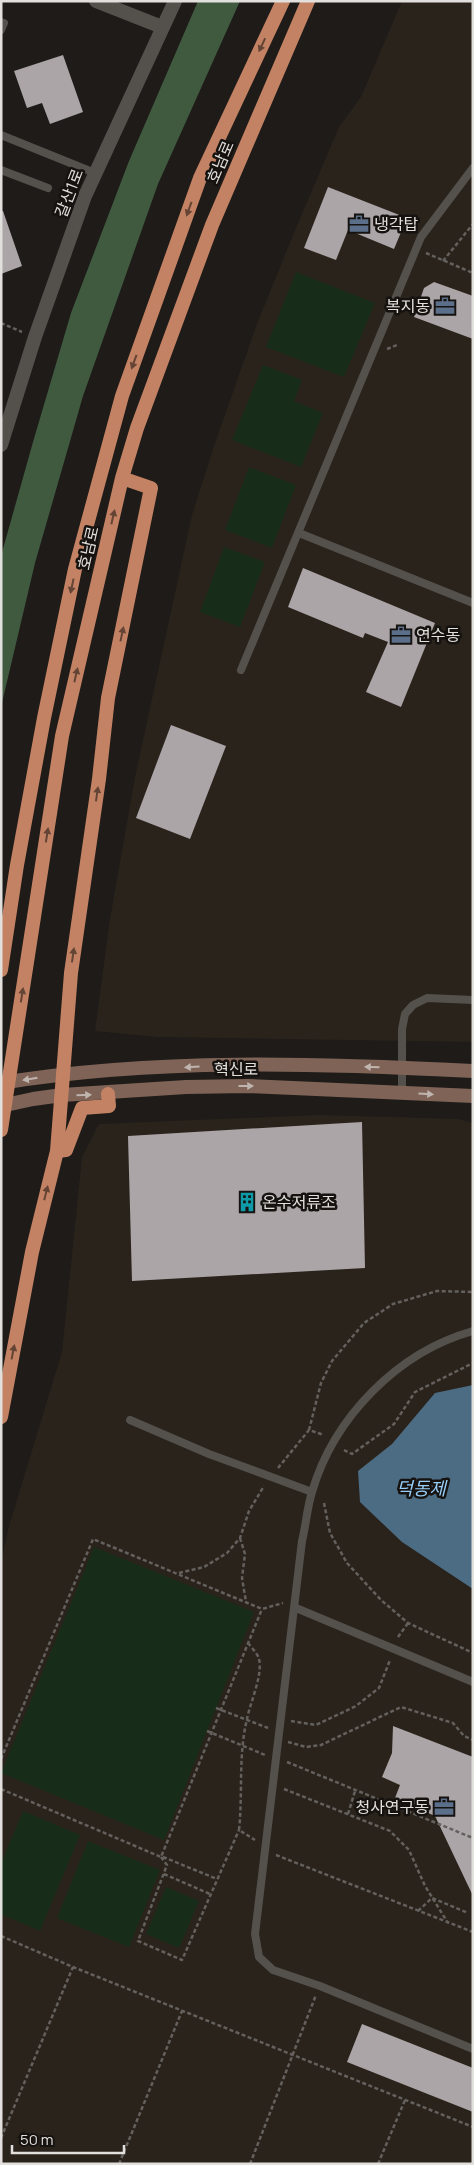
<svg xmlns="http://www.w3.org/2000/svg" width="474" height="2165" font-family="Manrope,'Noto Sans KR',sans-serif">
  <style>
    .built { fill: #2a231b }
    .green { fill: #182d19 }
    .forest { fill: #405a40 }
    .water { fill: #4c6c84 }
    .building { fill: #aba5a8 }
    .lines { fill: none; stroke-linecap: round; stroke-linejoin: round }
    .path { stroke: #63605d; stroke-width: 2.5; stroke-dasharray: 4 2.5; stroke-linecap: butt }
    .service { stroke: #54514d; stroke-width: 8 }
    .minor { stroke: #54514d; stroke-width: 14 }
    .secondary { stroke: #7e6356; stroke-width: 14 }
    .trunk { stroke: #c48264; stroke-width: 14 }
    .oneway { fill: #644435 }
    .oneway2 { fill: #bfb4ae }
    .labels { text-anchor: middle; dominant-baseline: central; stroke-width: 5; stroke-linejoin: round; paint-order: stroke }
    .street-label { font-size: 16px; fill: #e2e0dd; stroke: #15120f }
    .poi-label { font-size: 16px; fill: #e2e0dd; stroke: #15120f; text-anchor: start }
    .water-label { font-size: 18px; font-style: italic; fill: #97cef9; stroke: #15120f }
  </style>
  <rect width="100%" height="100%" fill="#1e1b18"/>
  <path class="built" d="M402,1H473V1042L158,1037L95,1031L110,919L135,777L192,515L215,443L257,324L293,235L339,127L361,97Z
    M320,1115L458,1119L473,1123V2164H1V1563L9,1526L62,1352L82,1157L99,1124Z"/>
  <path class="green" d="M296,272L375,303L344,377L266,347Z
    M263,365L302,380L294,401L323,413L301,467L232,440Z
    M249,467L296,485L272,548L225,530Z
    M224,547L265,562L240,627L200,612Z
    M94,1547L254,1612L164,1840L1,1773Z
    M23,1811L80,1835L40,1931L1,1914V1863Z
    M88,1841L160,1870L129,1947L57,1918Z
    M166,1887L199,1901L179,1948L146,1934Z"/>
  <path class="forest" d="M198,1H240L158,184L83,396L35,563L1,707V556L33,442L71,313L129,161Z"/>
  <path class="water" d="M473,1385V1589L402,1542L360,1502L358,1471L392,1444L435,1393Z"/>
  <path class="building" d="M63,55L83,112L50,124L42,103L27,108L14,71Z
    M328,187L407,218L394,249L348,230L336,260L304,248Z
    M1,211H3L22,266L1,274Z
    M434,282L473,296V339L414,317L424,288Z
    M303,568L435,623L401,707L366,692L388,642L365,633L363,638L288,607Z
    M171,725L226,746L190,839L136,818Z
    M362,1122L365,1268L132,1281L128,1136Z
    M393,1726L473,1757V1896L435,1816L395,1798L400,1785L382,1777L392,1753Z
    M362,2024L473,2068V2112L347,2062Z"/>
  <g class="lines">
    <path class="path" d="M426,253L473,273
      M443,261L473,224
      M1,323L22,332
      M387,349L397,345
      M309,1430L321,1383L332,1361L364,1323L393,1304L437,1291L473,1292
      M344,1450L352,1454L394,1424L415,1392L473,1363
      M278,1468L309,1430L324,1435
      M324,1503L330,1533L347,1563L381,1600L408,1623L473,1653
      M240,1538L245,1554L242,1578L246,1602
      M179,1573L204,1567L227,1553L240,1538L249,1511L264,1486
      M398,1637L408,1623
      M248,1643C251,1647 258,1654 259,1659C263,1675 250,1703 247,1719C238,1756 243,1793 239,1830L255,1840
      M216,1708L268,1728
      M291,1721L316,1725L356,1706L379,1688L390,1660
      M207,1731L265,1755
      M288,1742L306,1747L321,1745L401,1707L453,1723L464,1736L473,1740
      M1,1759L93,1539L262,1609L283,1603
      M287,1762L473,1838
      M1,1789L161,1857L262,1609
      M284,1789L390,1831L409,1850L425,1886L448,1923
      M348,1814L355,1791
      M276,1855L473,1932
      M161,1857L167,1865L138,1941L182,1960L239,1830
      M163,1857L217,1879
      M164,1874L210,1894
      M418,1911L432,1898L468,1913
      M1,1936L73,1967L473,2127
      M1,2138L73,1967
      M119,2164L182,2011
      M250,2164L316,1995
      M378,2164L405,2100"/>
    <path class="service" d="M1,22L4,23L1,30
      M1,135L95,173
      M1,170L48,188
      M299,533L473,603
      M241,670L421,237L473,168
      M402,1093V1029L405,1014L413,1005L427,998L473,1000
      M473,1331C398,1352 334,1417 312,1492C307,1508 306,1525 302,1541L255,1934L259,1957L273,1970L320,1986L473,2049
      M130,1420L209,1454L312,1492
      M296,1608L473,1682"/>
    <path class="minor" d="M96,1L162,27
      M1,445L35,337L85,196L175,1"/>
    <path class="secondary" d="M1,1083C156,1058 316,1063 473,1071
      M1,1106L33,1099L62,1095L186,1087L248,1086L473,1096"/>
    <path class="trunk" d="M1,970L17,865L44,718L75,569L122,396L200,178L283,1
      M1,1130L62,736L122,478L137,428L212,225L308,1
      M57,1151L66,1150L82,1108L109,1106L108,1094
      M1,1417L32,1252L57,1151L71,973L99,779L108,698L151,488L122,478"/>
  </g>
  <defs><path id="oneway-solid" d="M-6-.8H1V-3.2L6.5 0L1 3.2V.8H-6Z" transform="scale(1.25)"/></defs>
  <g class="oneway">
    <use href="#oneway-solid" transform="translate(262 45) rotate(115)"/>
    <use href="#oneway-solid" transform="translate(189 209) rotate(110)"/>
    <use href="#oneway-solid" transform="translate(134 362) rotate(110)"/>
    <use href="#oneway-solid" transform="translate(113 517) rotate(-77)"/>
    <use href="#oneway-solid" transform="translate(72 586) rotate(102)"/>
    <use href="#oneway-solid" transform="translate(122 634) rotate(-78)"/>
    <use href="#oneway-solid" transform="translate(76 675) rotate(-77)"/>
    <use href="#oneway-solid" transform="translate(97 794) rotate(-82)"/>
    <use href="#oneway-solid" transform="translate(47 835) rotate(-81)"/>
    <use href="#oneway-solid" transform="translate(73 955) rotate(-82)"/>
    <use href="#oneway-solid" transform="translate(22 995) rotate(-81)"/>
    <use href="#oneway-solid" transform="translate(46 1193) rotate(-76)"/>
    <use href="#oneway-solid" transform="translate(13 1352) rotate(-79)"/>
  </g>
  <g class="oneway2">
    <use href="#oneway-solid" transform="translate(192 1067) rotate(177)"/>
    <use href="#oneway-solid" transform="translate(372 1067) rotate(-178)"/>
    <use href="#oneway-solid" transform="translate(30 1079) rotate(171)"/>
    <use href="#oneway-solid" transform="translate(246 1086)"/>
    <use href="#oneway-solid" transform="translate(426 1094) rotate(3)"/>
    <use href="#oneway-solid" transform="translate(84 1095) rotate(-2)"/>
  </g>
  <defs>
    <symbol id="office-bare" viewBox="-9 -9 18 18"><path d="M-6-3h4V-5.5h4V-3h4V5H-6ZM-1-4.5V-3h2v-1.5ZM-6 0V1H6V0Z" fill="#5c6f8a" stroke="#15120f" stroke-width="2.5" paint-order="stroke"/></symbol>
    <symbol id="building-bare" viewBox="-9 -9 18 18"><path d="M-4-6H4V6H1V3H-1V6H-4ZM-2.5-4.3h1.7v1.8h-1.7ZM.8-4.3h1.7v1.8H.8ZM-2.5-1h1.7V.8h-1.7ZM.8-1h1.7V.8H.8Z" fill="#0f9aa8" stroke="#15120f" stroke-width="2.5" paint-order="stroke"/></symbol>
  </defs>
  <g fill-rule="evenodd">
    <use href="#office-bare" x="345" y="210" width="28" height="28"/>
    <use href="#office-bare" x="431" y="292" width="28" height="28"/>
    <use href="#office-bare" x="387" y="621" width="28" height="28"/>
    <use href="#building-bare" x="233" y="1188" width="28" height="28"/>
    <use href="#office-bare" x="430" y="1793" width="28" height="28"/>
  </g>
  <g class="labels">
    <g class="street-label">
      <text transform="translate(220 162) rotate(-67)">호남로</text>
      <text transform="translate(69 193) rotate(-69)">갈산1로</text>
      <text transform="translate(88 548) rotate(-77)">호남로</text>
      <text x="236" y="1069">혁신로</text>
    </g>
    <g class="poi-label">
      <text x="374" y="224">냉각탑</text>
      <text x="430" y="306" text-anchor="end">복지동</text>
      <text x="416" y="635">연수동</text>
      <text x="262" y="1202">온수저류조</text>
      <text x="429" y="1807" text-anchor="end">청사연구동</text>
    </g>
    <g class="water-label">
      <text x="421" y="1488">덕동제</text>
    </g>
  </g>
  <rect width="474" height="2165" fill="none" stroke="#e2e0dd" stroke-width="5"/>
  <path d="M12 2145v8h112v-8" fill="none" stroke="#e2e0dd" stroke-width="2.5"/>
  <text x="20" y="2145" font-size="15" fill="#e2e0dd" stroke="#15120f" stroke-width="4" paint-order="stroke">50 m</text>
</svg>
